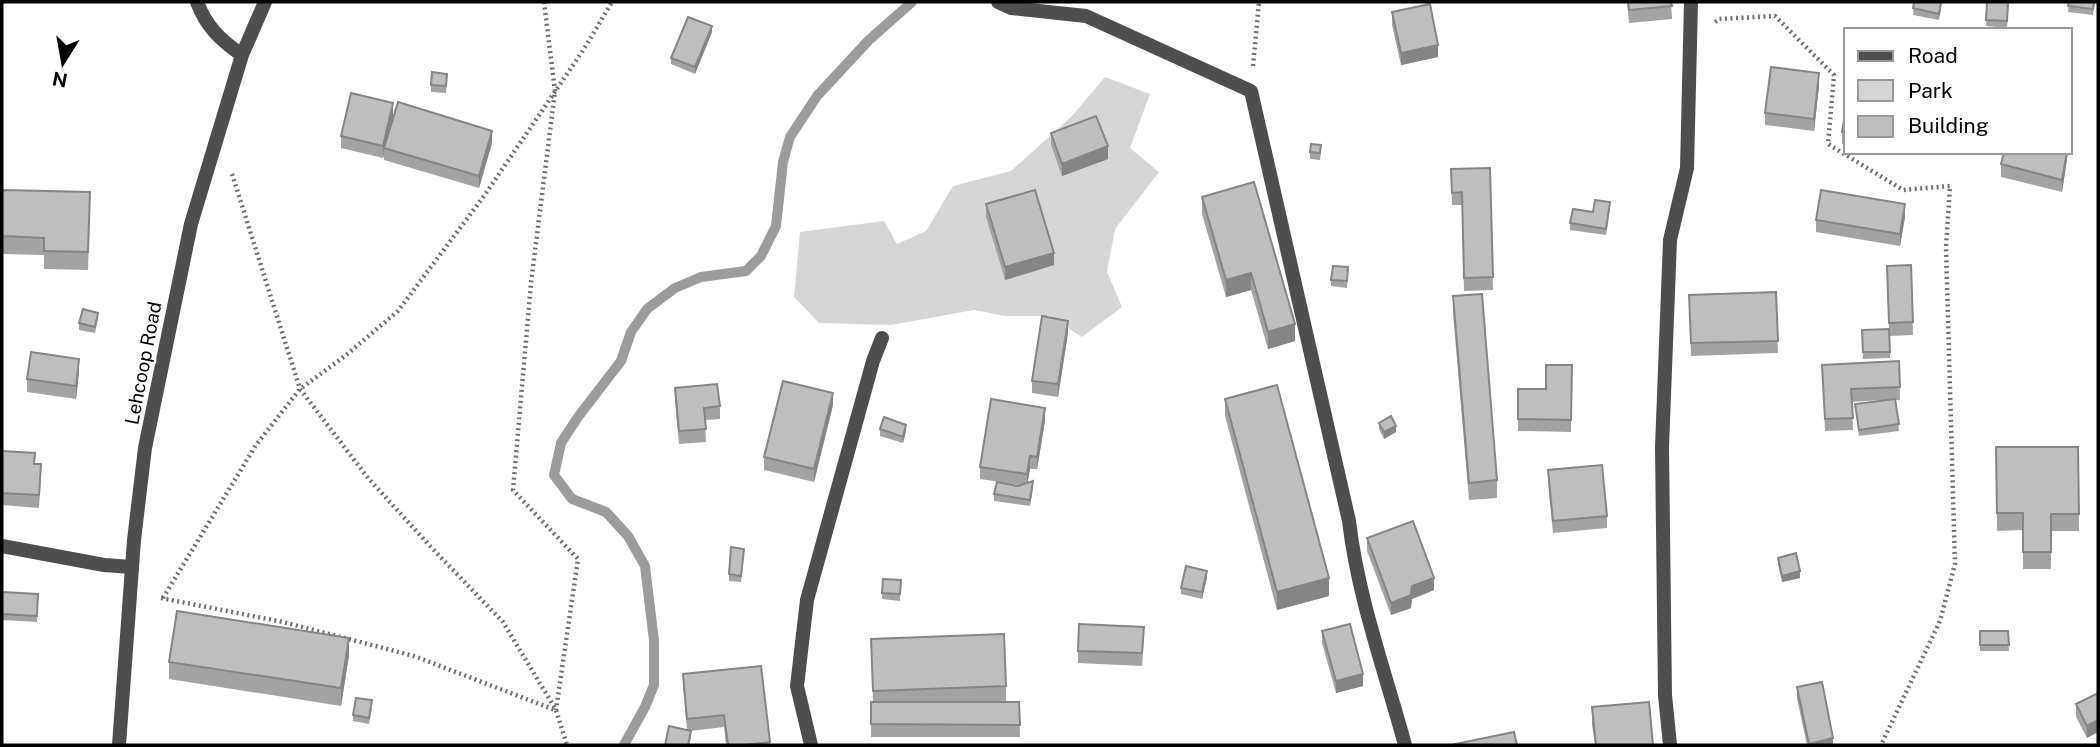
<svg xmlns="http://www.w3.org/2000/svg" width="2100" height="747" font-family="'Public Sans',sans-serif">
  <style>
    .green { fill: #d5d5d5 }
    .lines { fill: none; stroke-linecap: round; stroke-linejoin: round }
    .stream { stroke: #9c9c9c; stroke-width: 10 }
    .path { stroke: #707070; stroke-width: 4.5; stroke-dasharray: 2 3.5; stroke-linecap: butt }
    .service { stroke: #4e4e4e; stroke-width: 14 }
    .minor { stroke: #4e4e4e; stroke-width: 14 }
    .wall { fill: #a3a3a3 }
    .shaded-wall { fill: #858585 }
    .building { fill: #bebebe; stroke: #858585; stroke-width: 2 }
    .labels { text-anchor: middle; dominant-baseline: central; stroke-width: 5; stroke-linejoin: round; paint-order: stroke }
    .street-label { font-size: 19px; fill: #000; stroke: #fff }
  </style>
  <rect width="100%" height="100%" fill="#fff"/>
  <path class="green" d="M1105,77L1150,94L1130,148L1159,172L1115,229L1107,272L1122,307L1082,337L1050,316H1005L974,310L891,325L819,323L794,297L800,232L884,221L897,244L926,231L953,186L1011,171L1072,116Z"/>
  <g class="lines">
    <path class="stream" d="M624,745L645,707L654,685V641L645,566L628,536L606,512L572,499L554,475L561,443L578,417L621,361L631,332L647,309L675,288L701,277L746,271L761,256L776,226L783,162L790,137L817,96L869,40L912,2"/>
    <path class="path" d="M544,2L555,91L531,283L513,490L578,559L556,710
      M1715,22L1719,19L1775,16L1834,75L1828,144L1903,190L1950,186L1946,247L1955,564L1940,621L1881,745
      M1253,66L1259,2
      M232,174L300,389L368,478L430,546L503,622L556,710L567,745
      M161,598L283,622L414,656L555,710
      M163,598L256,445L300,389L345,356L398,311L484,196L584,49L612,2"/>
    <path class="service" d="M2,546L104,565L132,567"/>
    <path class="minor" d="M197,2C206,26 220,40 242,55
      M998,2L1011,8L1086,16L1251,91L1349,521C1358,598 1385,671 1405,745
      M119,745L134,540L145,448L191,224L242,55L265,2
      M811,745L797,686L807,600L873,361L882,338
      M1670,745L1665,695L1662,447L1670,240L1687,168L1691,2"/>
  </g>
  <path class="wall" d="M1627,2H1671L1672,19L1629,23Z
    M1914,2H1942L1939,20L1913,15Z
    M1987,2H2009L2007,28L1986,26Z
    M2069,2H2095L2093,15L2068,12Z
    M1392,12L1438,57L1401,65L1392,25Z
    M712,32L695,74L671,64V58Z
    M447,80L446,93L431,92V85Z
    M1819,86L1814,131L1765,125V113Z
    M1846,107V145L1842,144V132Z
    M393,115L492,143L479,188L384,160V156L383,158L341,148V136Z
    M1051,133L1108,159L1062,176L1051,145Z
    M1310,152H1321L1320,160L1310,159Z
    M1889,152H1903L1902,155Z
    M2068,152L2062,192L2001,177V164Z
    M1490,168L1493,290L1464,291L1462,205H1452L1451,169Z
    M2,190L90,209L88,270L44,269V255L2,254Z
    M1202,197L1295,341L1268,349L1251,290L1226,297L1202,214Z
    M986,204L1054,265L1005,280L986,217Z
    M1610,209L1606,235L1570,230V223L1593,212Z
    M1905,217L1900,246L1816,232V220Z
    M1911,265L1913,335L1890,336V358L1863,359L1862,330L1889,329L1887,278Z
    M1348,267L1347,288L1331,286V280Z
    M1776,292L1778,353L1691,356L1689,295Z
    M1453,296L1497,480V498L1469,500L1453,313Z
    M98,319L95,333L79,330V323Z
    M1068,333L1058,397L1032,393V381Z
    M1899,361L1900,400H1895L1899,431L1859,436L1855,404L1882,400L1852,402L1853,430L1825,431L1822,365Z
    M1572,365L1571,432L1518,431V389H1546Z
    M79,372L76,399L27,392V379Z
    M675,388L720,406V419L705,420L706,442L679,444L675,401Z
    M1225,399L1329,596L1277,610L1225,416Z
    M833,405L814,482L764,470V457Z
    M1045,421L1037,469H1030L1027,483L1033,488L1030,506L994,501V494L1020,485L980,479V467Z
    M1379,423L1396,432L1384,439L1379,429Z
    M880,429L906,431L903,443L880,436Z
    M1996,447H2078L2079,531H2051V569H2023V530L1997,531Z
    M2,451L35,464L41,477L39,508L2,505Z
    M1548,470L1607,516V528L1553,533L1548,483Z
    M1367,538L1434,590L1412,599L1411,608L1391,615L1367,551Z
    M744,555L741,582L729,581V574Z
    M1778,558L1800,578L1782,582L1778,564Z
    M1207,577L1202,599L1181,594V588Z
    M883,579L901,580L900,601L882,599Z
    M2,592L38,594L37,622L2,620Z
    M1322,631L1363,686L1336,693L1322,643Z
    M1980,631H2008L2009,651H1980Z
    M871,639L1006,686V702H1019L1020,737H871V702H873Z
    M1144,639L1142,666L1078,663V651Z
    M349,655L341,706L169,679V662Z
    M761,666L770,745H726L724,727L690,731L691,738L689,745H665L687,730L683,687V674Z
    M1797,687L1833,745H1807L1797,699Z
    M2098,693L2087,738L2076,717V704Z
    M372,707L369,724L353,721V715Z
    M1592,707L1653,745H1595L1592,725Z"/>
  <path class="shaded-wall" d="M712,26V32L695,74V67Z
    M1438,45V57L1401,65V53Z
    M1819,73V86L1814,131V119Z
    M393,103V115L384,148L383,158V146Z
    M492,131V143L479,188V176Z
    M1108,146V159L1062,176V164Z
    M2067,152H2068L2062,192V180Z
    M1905,204V217L1900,246V234Z
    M1054,253V265L1005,280V267Z
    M1251,273V290L1226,297V280Z
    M1068,321V333L1058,397V384Z
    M1295,324V341L1268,349V332Z
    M79,359V372L76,399V386Z
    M833,393V405L814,482V469Z
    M1045,408V421L1037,469V457Z
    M906,425V431L903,443V437Z
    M1396,426V432L1384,439V432Z
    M1030,456V469L1027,487V474Z
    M1207,571V577L1202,599V592Z
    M1800,571V578L1782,582V576Z
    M1329,578V596L1277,610V592Z
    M1434,578V590L1412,599L1411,608L1391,615V603L1412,586Z
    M349,638V655L341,706V688Z
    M1363,674V686L1336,693V681Z
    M2098,720V732L2087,738V726Z
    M1833,738V745H1809V744Z"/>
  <path class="building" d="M1628,2H1671L1672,6L1629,10Z
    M1914,2H1941L1939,14L1913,8Z
    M1987,2H2008L2007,21L1986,20Z
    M2069,2H2094L2093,9L2068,6Z
    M1430,4L1438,45L1401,53L1392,12Z
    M688,17L712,26L695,67L671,58Z
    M1771,67L1819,73L1814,119L1765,113Z
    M432,72L447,74L446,86L431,85Z
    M351,93L393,103L383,146L341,136Z
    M398,102L492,131L479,176L384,148Z
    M1846,107V132H1842Z
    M1096,116L1108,146L1062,164L1051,133Z
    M1311,144L1321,145L1320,153L1310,152Z
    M2004,152H2067L2062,180L2001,164Z
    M1490,168L1493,277L1464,278L1462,192L1452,193L1451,169Z
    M1254,182L1295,324L1268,332L1251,273L1226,280L1202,197Z
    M2,190L90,192L88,252L44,251V238L2,236Z
    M1035,190L1054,253L1005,267L986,204Z
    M1821,190L1905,204L1900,234L1816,220Z
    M1595,200L1610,202L1606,229L1570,223L1573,209L1593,212Z
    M1911,265L1913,322L1889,323L1887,266Z
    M1333,266L1348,267L1347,281L1331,280Z
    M1776,292L1778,341L1691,343L1689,295Z
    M1482,294L1497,480L1469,483L1453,296Z
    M83,309L98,313L95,327L79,323Z
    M1042,316L1068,321L1058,384L1032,381Z
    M1889,329L1890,352H1863L1862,330Z
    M31,352L79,359L76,386L27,379Z
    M1899,361L1900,387L1851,389L1853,418L1825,419L1822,365Z
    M1546,365H1572L1571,420L1518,419V389H1546Z
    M783,381L833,393L814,469L764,457Z
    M717,384L720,406L704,408L706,429L679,431L675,388Z
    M1277,385L1329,578L1277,592L1225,399Z
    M991,399L1045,408L1037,457L1030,456L1027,474L980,467Z
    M1895,399L1899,424L1859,430L1855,404Z
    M1391,416L1396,426L1384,432L1379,423Z
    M884,417L906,425L903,437L880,429Z
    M1996,447H2078L2079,514H2051V552H2023V513H1997Z
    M2,451L35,453L34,464H41L39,495L2,493Z
    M1602,465L1607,516L1553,521L1548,470Z
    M1033,481L1030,500L994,494L997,482L1018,486Z
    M1413,521L1434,578L1412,586L1411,595L1391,603L1367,538Z
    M731,547L744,549L741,576L729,574Z
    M1796,553L1800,571L1782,576L1778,558Z
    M1186,566L1207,571L1202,592L1181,588Z
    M883,579L901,580L900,594L882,593Z
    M2,592L38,594L37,616L2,614Z
    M177,611L349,638L341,688L169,662Z
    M1079,624L1144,627L1142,653L1078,651Z
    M1350,624L1363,674L1336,681L1322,631Z
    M1980,631H2008L2009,645H1980Z
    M1004,634L1006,686L873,691L871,639Z
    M761,666L770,742L743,745H728L724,715L687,719L683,674Z
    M1822,682L1833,738L1809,744L1797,687Z
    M2098,693V720L2087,726L2076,704Z
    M356,698L372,700L369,718L353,715Z
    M871,702H1019L1020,725L871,724Z
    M1649,702L1653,745H1596L1592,707Z
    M669,726L691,731L688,745H665Z
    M1514,732L1517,745H1456L1455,744Z"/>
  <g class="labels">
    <g class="street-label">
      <text transform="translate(143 363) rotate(-79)">Lehcoop Road</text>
    </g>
  </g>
  <rect width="2100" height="747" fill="none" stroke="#000000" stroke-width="7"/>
  <rect x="1844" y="28" width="228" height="126" fill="#ffffff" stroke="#999999" stroke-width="2"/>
  <rect x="1858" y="51" width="35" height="10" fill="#4e4e4e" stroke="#999999" stroke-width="2"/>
  <text x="1908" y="63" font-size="21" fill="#000000">Road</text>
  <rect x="1858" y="80" width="35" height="21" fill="#d5d5d5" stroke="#999999" stroke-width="2"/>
  <text x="1908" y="98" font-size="21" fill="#000000">Park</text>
  <rect x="1858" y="116" width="35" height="21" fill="#bebebe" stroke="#999999" stroke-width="2"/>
  <text x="1908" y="133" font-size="21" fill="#000000">Building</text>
  <g transform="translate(63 63) rotate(191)" stroke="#ffffff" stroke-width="5" paint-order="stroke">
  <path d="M0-5L12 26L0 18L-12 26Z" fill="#000000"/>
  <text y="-10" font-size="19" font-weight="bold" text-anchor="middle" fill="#000000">N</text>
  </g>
</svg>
